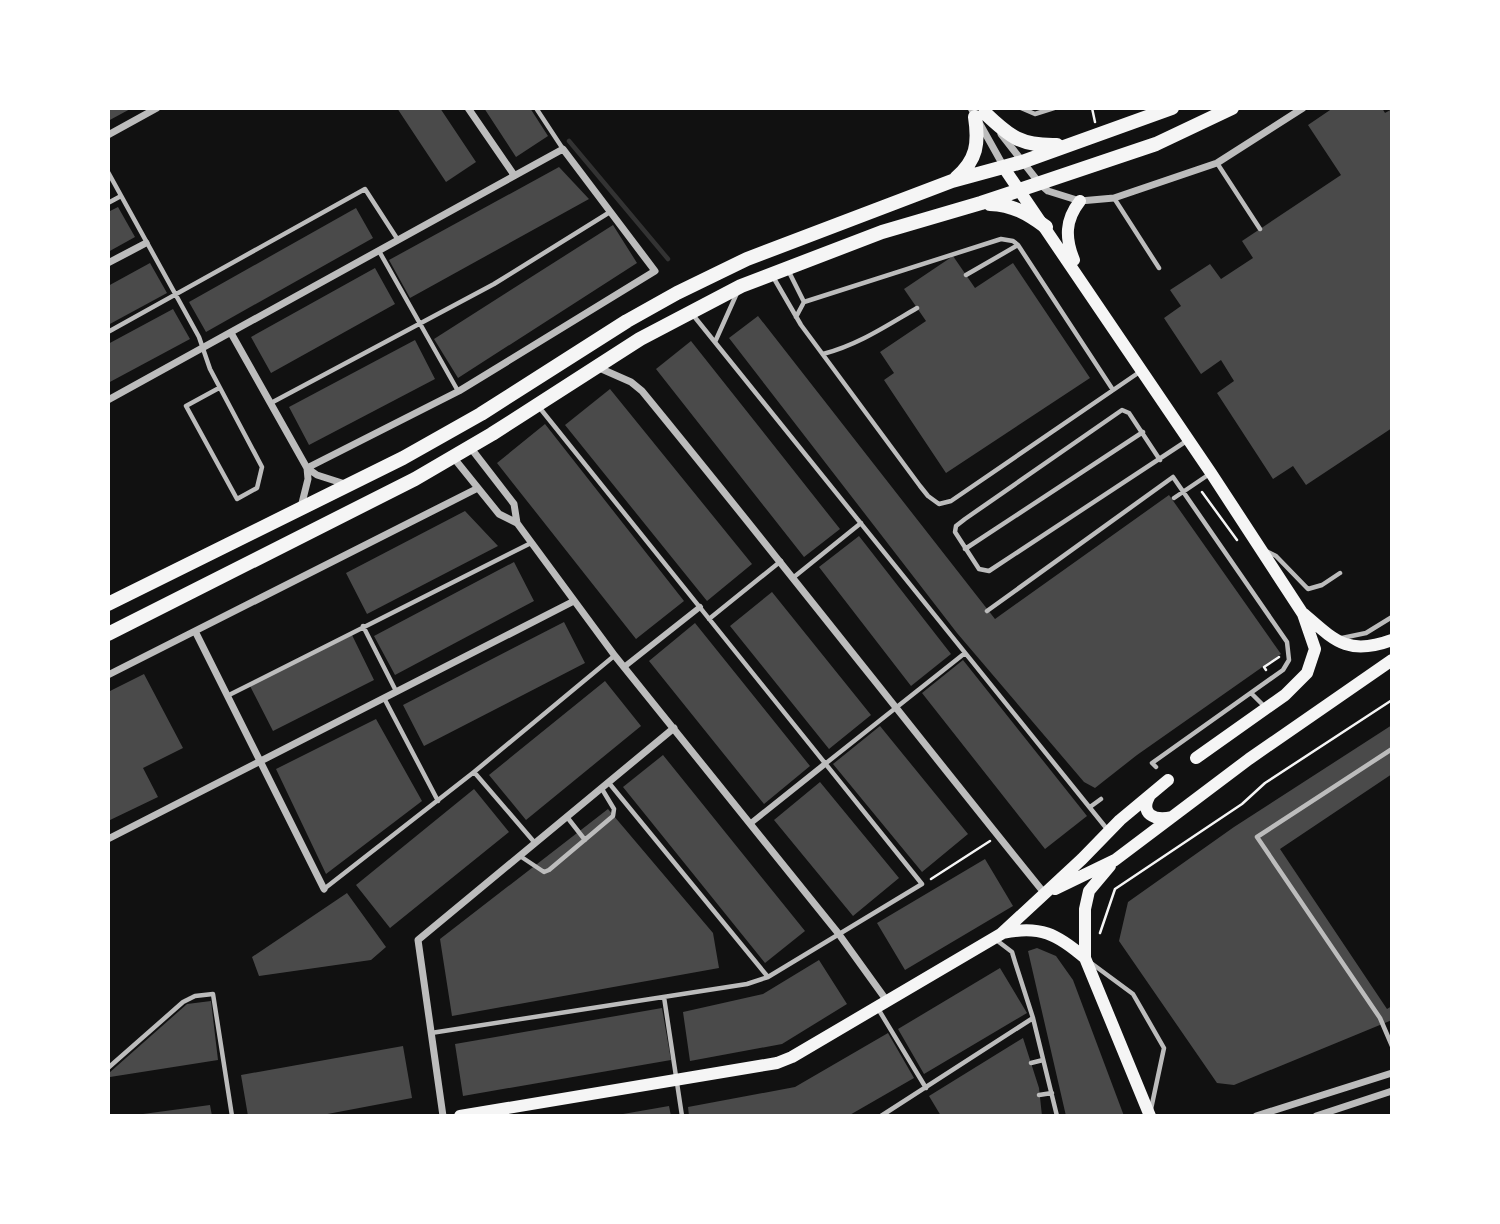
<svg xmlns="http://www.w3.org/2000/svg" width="1500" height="1224" font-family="Barlow,sans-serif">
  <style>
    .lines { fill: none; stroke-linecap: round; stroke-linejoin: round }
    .stream { stroke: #333; stroke-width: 4.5 }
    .building { fill: #4a4a4a }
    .path { stroke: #f5f5f5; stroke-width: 2.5 }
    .service { stroke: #bcbcbc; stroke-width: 4.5 }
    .pedestrian { stroke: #bcbcbc; stroke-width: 6 }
    .minor { stroke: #bcbcbc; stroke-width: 7 }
    .secondary { stroke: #f5f5f5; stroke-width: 12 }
    .primary { stroke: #f5f5f5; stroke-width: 14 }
  </style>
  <rect width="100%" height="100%" fill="#111"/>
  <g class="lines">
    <path class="stream" d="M569,141L668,259"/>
  </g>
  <path class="building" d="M108,108H132L108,121Z
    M397,108H440L476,162L446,182Z
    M484,108H530L548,136L516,157Z
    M1333,108H1382L1385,113L1392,109V428L1306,485L1293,466L1273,479L1217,393L1234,381L1221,360L1201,374L1164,318L1181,306L1170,290L1210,264L1221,279L1253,258L1242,241L1341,175L1308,125Z
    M559,167L589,199L410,298L389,260Z
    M118,207L135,237L108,252V212Z
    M356,208L373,238L206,332L189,302Z
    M613,225L637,263L458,378L434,339Z
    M953,256L975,288L1013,263L1090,378L946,473L884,380L894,373L880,352L926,321L904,289Z
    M150,263L167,293L108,325V286Z
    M375,268L395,304L271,373L251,337Z
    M173,309L190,339L108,383V344Z
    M758,316L995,619L1169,495L1281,654L1137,755L1095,788L1084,782L957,633L729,338Z
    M415,340L435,379L309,445L289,407Z
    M691,341L840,529L804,557L656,369Z
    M610,389L752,564L707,601L565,425Z
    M545,424L684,601L636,639L497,463Z
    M465,511L498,546L367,614L346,573Z
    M859,536L951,654L911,686L819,567Z
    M514,562L534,601L395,675L374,636Z
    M772,592L871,715L829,749L730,626Z
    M564,622L585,663L424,746L403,705Z
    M695,623L810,766L764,804L649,661Z
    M352,635L374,680L273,731L250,686Z
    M963,660L1087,816L1045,849L922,693Z
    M144,674L183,748L143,768L158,797L108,821V692Z
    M605,681L641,726L526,820L489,775Z
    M376,719L422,801L326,874L276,769Z
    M1392,725V774L1280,849L1387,1009L1392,1006V1020L1234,1085L1217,1083L1119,941L1128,902L1234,827Z
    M880,726L968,834L922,872L833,764Z
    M663,755L805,931L765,963L623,787Z
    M820,782L899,878L853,916L774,820Z
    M474,789L509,832L390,928L356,885Z
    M608,809L713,933L719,968L452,1016L440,939Z
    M985,859L1013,906L905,970L877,923Z
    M347,893L386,947L371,960L259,976L252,957Z
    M1037,948L1056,956L1073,980L1124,1116H1066L1028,951Z
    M819,960L847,1004L782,1044L690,1061L683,1012L763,994Z
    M1000,968L1027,1013L924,1074L898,1029Z
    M211,1001L218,1060L110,1077L109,1073L187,1004Z
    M662,1008L671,1060L463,1096L455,1044Z
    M888,1033L914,1078L848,1116H689L688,1107L795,1087Z
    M1023,1038L1039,1088L1042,1116H941L929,1096Z
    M403,1046L412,1098L317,1116H248L241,1075Z
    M210,1105L212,1116H143V1114Z
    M669,1106L671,1116H623V1114Z"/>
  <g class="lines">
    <path class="path" d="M1092,108L1095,122
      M1202,492L1237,540
      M1266,670L1264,667L1279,657
      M931,879L990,841
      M1100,933L1115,889L1242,804L1265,783L1392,700"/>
    <path class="service" d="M536,108L563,149
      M1021,108L1035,114L1054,108
      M1217,163L1260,229
      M108,172L199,337L210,369L262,467L257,488L237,499L186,406L219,388
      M1114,198L1159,268
      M108,203L121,196
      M379,251L458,391
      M789,272L804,302
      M772,275L801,325L920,486L928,496L939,504L951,501L1141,371
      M966,275L1018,245
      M693,315L1107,829
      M796,317L804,302L1001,239L1013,241L1018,245L1113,390
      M108,332L365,189L398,240
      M715,342L737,293
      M823,354C858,345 886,326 917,308
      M271,403L494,284L610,212
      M1160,460L1129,413L1122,410L965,519L956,526L955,532L979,569L989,571L1188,440
      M1174,498L1208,475
      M965,549L1143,432
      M1266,551L1276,556L1308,589L1322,585L1340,573
      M794,577L861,523
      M987,611L1173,477L1287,642L1289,660L1283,670L1152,763L1156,767
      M709,619L781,561
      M363,626L396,691
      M1342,638L1366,633L1392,617
      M1251,693L1265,707
      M227,696L531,543
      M384,698L438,801
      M1392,749L1257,837L1380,1018L1392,1046
      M825,764L965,653
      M474,772L535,843
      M609,783L768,977
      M1090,807L1101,799
      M567,817L585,840
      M520,856L544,872L549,870L613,816L614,809L602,789
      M324,889L474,772L614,656
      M995,939L1012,952L1015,962L1033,1018L1057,1116
      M1091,963L1133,994L1164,1048L1151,1109
      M664,997L682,1116
      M877,1007L926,1088
      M431,1033L747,984L768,977L922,884L539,407
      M1031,1063L1043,1060
      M108,1068L183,1002L195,996L213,994L232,1116
      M1039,1095L1052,1093
      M881,1116L1033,1018"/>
    <path class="pedestrian" d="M624,667L700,607
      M751,823L825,764"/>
    <path class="minor" d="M468,108L514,175
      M971,108L1004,167
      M1001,134L1040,184L1048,191L1080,201L1114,198L1217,163L1303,108
      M108,135L157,108
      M108,263L146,243
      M231,333L307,468L308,479L301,507
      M597,367L631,382L642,391C778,557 910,727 1045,894
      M108,400L563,149L655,271L459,391L307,468
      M470,447L514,504L517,523
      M453,457L499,514L517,523L615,656L838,933L887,1001
      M307,468L317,475L345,484
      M196,633L324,889
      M108,675L478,488
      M108,839L574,601
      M443,1116L418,940L674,728
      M1256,1116L1392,1073
      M1316,1116L1392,1091"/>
    <path class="secondary" d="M1004,168L1211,473L1303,614L1315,649L1307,673L1285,695L1196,758
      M1074,260C1065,238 1065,220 1080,201
      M1304,614C1335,641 1348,656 1392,640
      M1150,795C1139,814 1154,821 1172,817
      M1110,866L1089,891L1085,909V958L1150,1116
      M1055,889L1115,860L1249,759L1392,660
      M1003,933C1040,925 1057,934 1085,958
      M460,1116L777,1063L792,1057L1001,934L1082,859L1120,820L1168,780"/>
    <path class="primary" d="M985,113C1010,137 1021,146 1057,145
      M956,178C977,160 979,143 975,117
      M990,204C1013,205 1027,213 1046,227
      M108,604L403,458L481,414L627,321L677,293L747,259L952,181L1022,162L1172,108
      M108,634L415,479L492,434L640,339L741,286L882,232L981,203L1156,144L1232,108"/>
  </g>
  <rect width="1500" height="1224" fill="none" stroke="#ffffff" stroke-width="220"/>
</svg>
